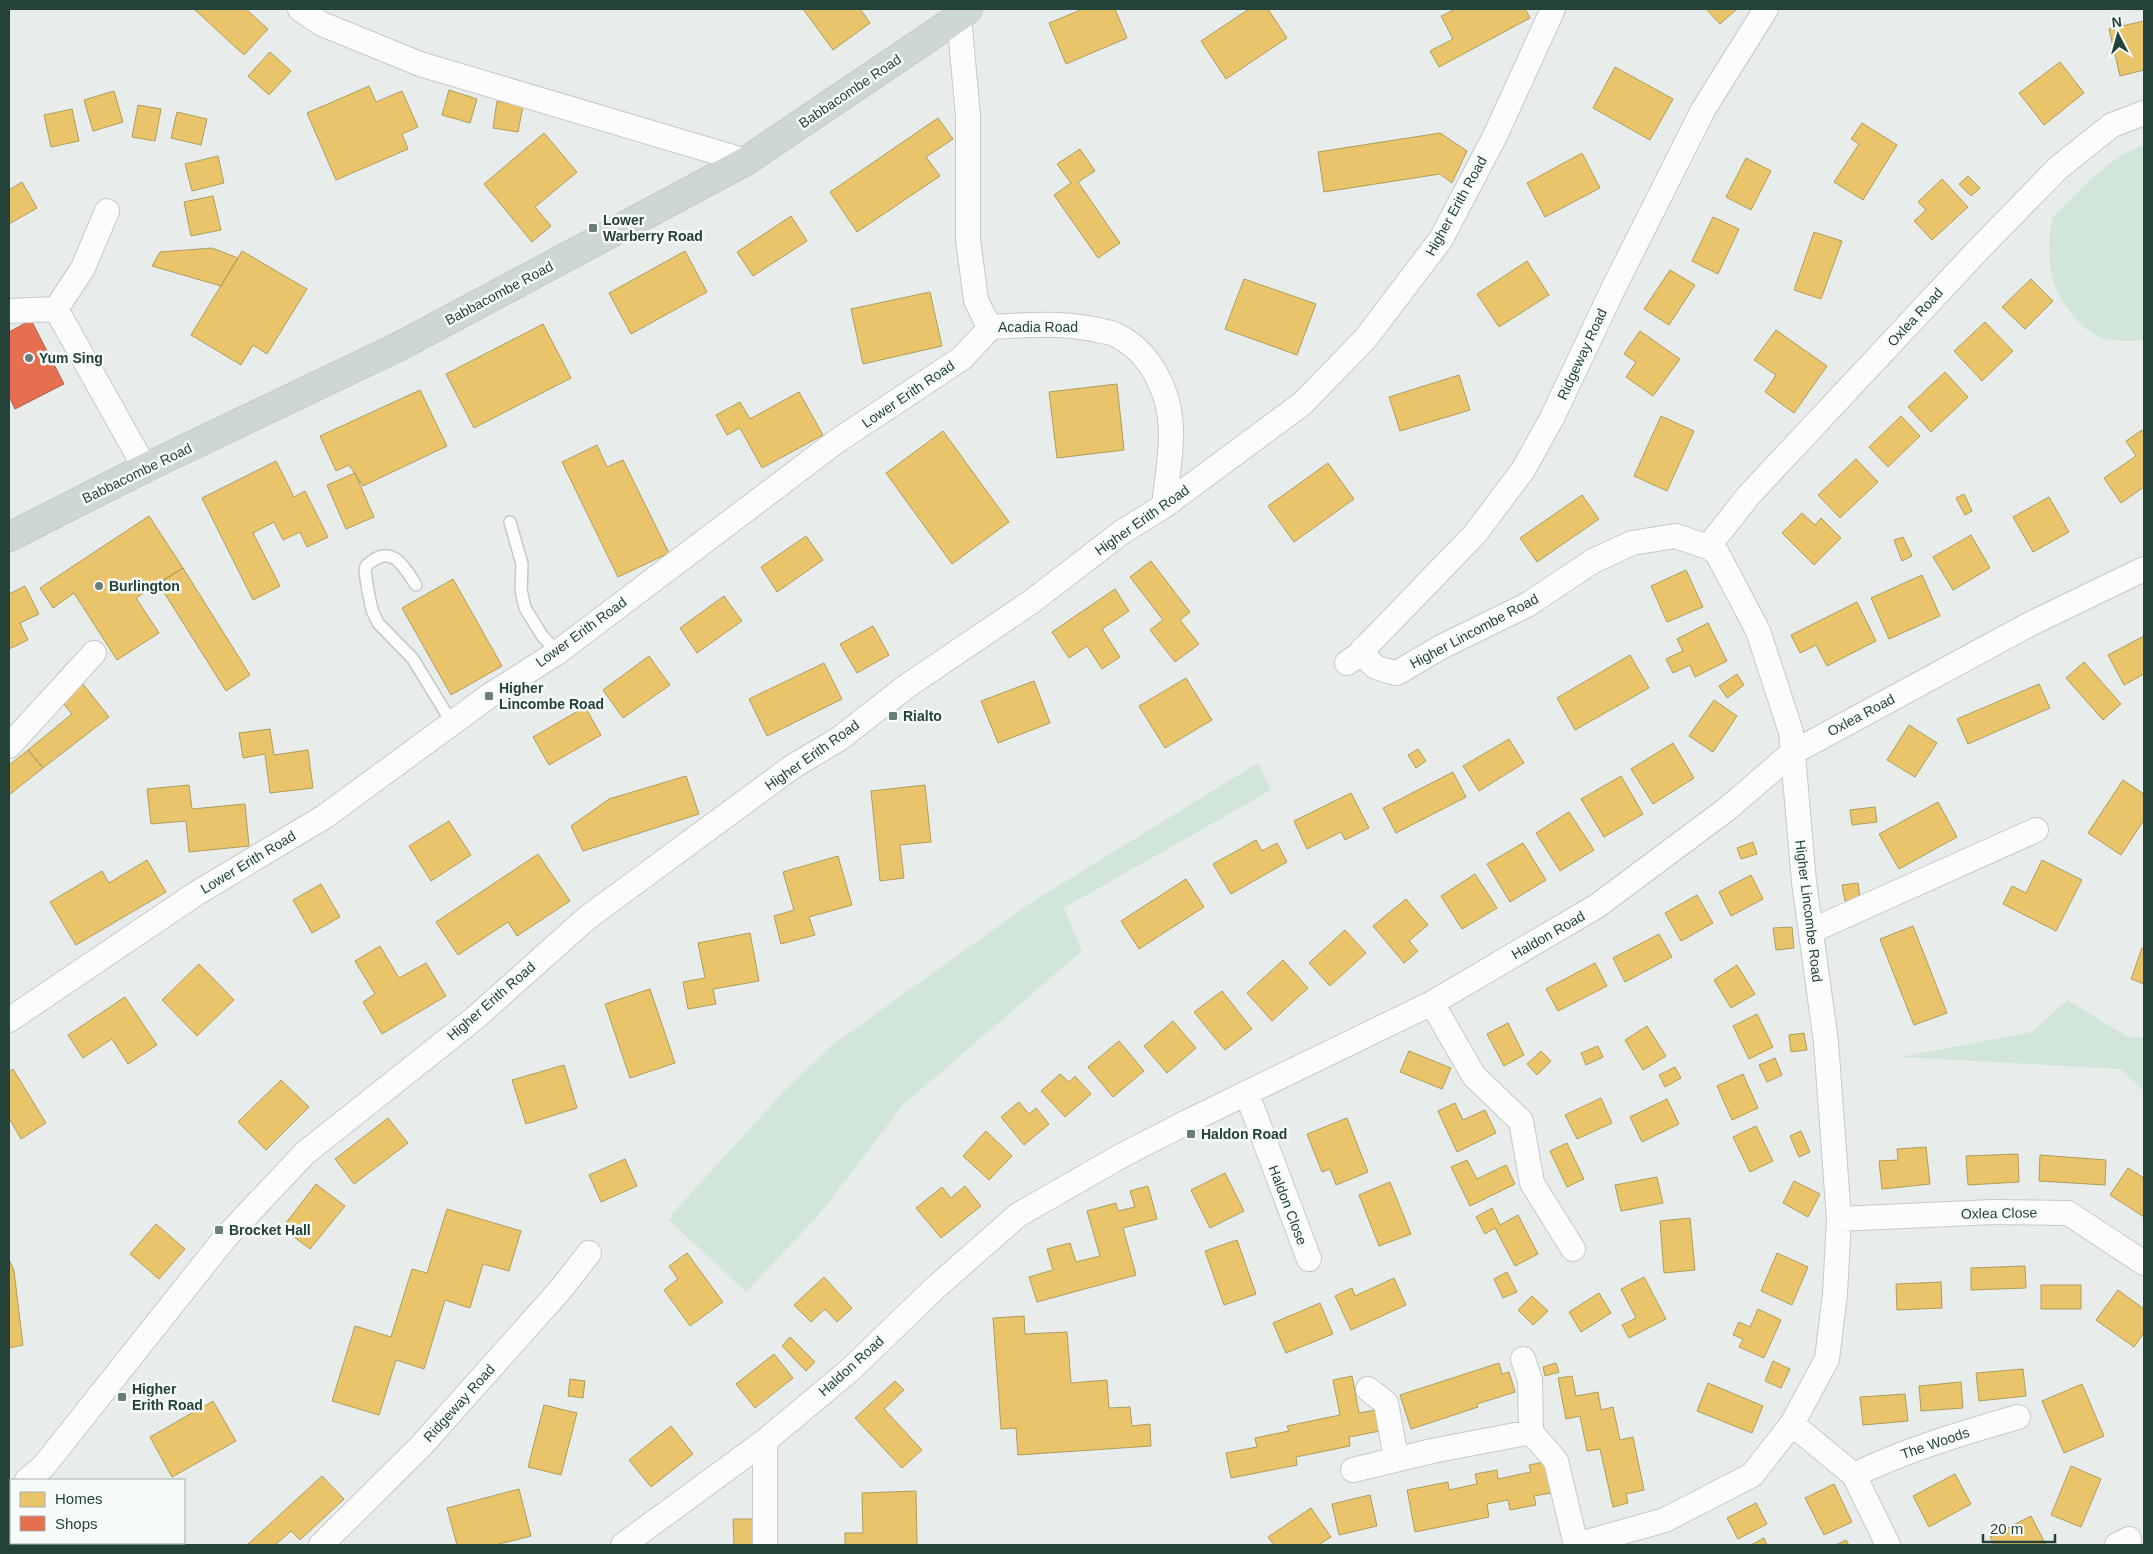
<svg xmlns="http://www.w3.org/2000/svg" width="2153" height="1554" font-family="Helvetica,sans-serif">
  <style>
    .green { fill: #d1e6d8 }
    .homes { fill: #e9c46a; stroke: #ae9d5c }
    .shops { fill: #e76f51; stroke: #ac624a }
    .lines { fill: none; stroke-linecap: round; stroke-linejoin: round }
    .lane-casing { stroke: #c5cac8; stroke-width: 14 }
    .street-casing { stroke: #c5cac8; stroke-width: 26 }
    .primary-casing { stroke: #c3ccc9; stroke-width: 30 }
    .lane { stroke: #fcfcfc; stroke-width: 11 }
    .street { stroke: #fcfcfc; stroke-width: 24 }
    .primary { stroke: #cfd7d5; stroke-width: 28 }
    .poi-dot { fill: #697e78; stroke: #f7fbf9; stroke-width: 2 }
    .labels { text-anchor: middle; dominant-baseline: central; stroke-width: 5; stroke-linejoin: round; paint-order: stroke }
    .street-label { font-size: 14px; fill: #24423a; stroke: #f7fbf9 }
    .poi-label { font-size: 14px; font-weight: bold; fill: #24423a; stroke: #f7fbf9; text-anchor: start }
  </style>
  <rect width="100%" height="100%" fill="#e8edeb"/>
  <path class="green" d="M2144,145V340C2131,341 2115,342 2102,338C2092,334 2084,328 2077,320C2049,292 2044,254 2053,217C2080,190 2107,158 2144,145Z
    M1258,763L1271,790L1064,908L1082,951L903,1105L818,1216L746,1292L669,1220L673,1216L671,1215L784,1091L831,1046L1032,902Z
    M2067,1000L2128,1037H2144V1091L2120,1069L1900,1057L2032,1032Z"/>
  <path class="homes" d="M194,9H246L268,29L244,55Z
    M803,9H860L870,23L833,50Z
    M1083,9H1115L1127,38L1066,64L1049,23Z
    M1249,9H1268L1287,38L1226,79L1201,41Z
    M1456,9H1525L1530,18L1439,67L1430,51L1453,39L1441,16Z
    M1706,9H1737L1720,24Z
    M2144,21V70L2120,76L2109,29Z
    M270,52L291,71L269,95L248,76Z
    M2060,62L2084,93L2044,125L2019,93Z
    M1615,67L1673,99L1650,140L1593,108Z
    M369,86L376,102L402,91L418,127L402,134L408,149L336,180L307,113Z
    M449,90L477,99L470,123L442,115Z
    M114,91L123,122L93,131L84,100Z
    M497,101L523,106L518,132L493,128Z
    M138,105L161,109L155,141L132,137Z
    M72,109L79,141L51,147L44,115Z
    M177,112L207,119L201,145L171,138Z
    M938,118L953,139L926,157L940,176L857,232L830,192Z
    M1862,123L1897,145L1863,200L1834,182L1859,144L1851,139Z
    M544,133L577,172L535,207L551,226L532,242L484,184Z
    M1440,133L1467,151L1452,183L1440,174L1324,192L1318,152Z
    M1080,149L1095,171L1078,182L1120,243L1098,258L1054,195L1071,183L1057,164Z
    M1582,153L1600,188L1545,217L1527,183Z
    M218,156L224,183L192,191L185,164Z
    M1746,158L1771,171L1751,210L1726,197Z
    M1968,176L1980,188L1971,196L1959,184Z
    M1942,179L1968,207L1932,240L1914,221L1926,210L1918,202Z
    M22,182L37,208L9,224V190Z
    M213,196L221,230L191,236L184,202Z
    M791,216L807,241L753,276L737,252Z
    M1713,217L1739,229L1718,274L1692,261Z
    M1814,232L1842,241L1821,299L1794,290Z
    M212,248L238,258L221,286L152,266L160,252Z
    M242,251L307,289L267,354L253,345L241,365L191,335Z
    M685,251L707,292L631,334L609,293Z
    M1527,261L1549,295L1499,327L1477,294Z
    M1670,270L1695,285L1669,325L1644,309Z
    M1244,279L1316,304L1297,355L1225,329Z
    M2031,279L2053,301L2025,329L2002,307Z
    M930,292L942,346L863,364L851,309Z
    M1985,322L2013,351L1982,381L1954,351Z
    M543,324L571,378L474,428L446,374Z
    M1776,330L1827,366L1794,413L1765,392L1776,375L1754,360Z
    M1640,331L1680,359L1653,396L1626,377L1636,362L1624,354Z
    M1945,372L1968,397L1931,432L1908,407Z
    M1459,375L1470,410L1400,431L1389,397Z
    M1117,384L1124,450L1057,458L1049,392Z
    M420,390L447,446L363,486L349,465L336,471L320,436Z
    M799,392L823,435L762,468L740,428L727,435L716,415L740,402L750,419Z
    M1661,416L1694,431L1667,491L1634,476Z
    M1901,416L1920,436L1888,467L1869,447Z
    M2142,430L2144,433V487L2121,503L2104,478L2136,456L2126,441Z
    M943,431L1009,522L952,564L886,473Z
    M597,445L607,467L623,460L669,553L618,577L562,462Z
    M1856,459L1878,482L1840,518L1818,495Z
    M276,461L294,497L305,491L328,537L307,547L300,532L283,540L274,522L253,533L280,586L253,600L202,498Z
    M1328,463L1354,499L1294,542L1268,506Z
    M355,473L374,517L346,529L327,485Z
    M1964,494L1972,511L1965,515L1956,498Z
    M1582,495L1599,519L1537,562L1520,538Z
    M2049,497L2069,532L2033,552L2013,517Z
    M1802,513L1815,525L1821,518L1841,538L1814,565L1782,533Z
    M149,516L183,568L136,598L159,633L117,660L74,593L53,608L40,588Z
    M1971,535L1990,568L1953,590L1933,557Z
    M806,536L823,560L777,592L761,567Z
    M1903,537L1912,556L1902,561L1894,540Z
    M1151,561L1190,612L1180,620L1199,644L1175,662L1150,630L1163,620L1130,577Z
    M183,568L250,675L226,691L158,583Z
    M1686,570L1703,607L1667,622L1651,586Z
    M1922,575L1940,616L1889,639L1871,598Z
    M453,579L502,666L451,695L402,608Z
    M25,586L39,614L20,623L28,640L9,649V594Z
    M1115,589L1129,611L1102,629L1120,657L1102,669L1087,646L1069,658L1052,632Z
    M724,596L742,621L697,653L680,628Z
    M1857,602L1876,641L1827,666L1816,645L1800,653L1791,635Z
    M1708,623L1727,661L1695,677L1690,665L1673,673L1666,659L1683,651L1677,639Z
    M873,626L889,655L857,673L840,644Z
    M2144,636V674L2124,685L2108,655Z
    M1630,655L1649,688L1575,730L1557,698Z
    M649,656L670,685L623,718L603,690Z
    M2084,662L2121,704L2103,720L2066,678Z
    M824,663L842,699L767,736L749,699Z
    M1737,674L1744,685L1727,698L1719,686Z
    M1186,678L1212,720L1165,748L1139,706Z
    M1034,681L1050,723L998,743L981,701Z
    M83,684L109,717L43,768L28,750L72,714L61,701Z
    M2039,684L2050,708L1968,744L1957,719Z
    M1714,700L1737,716L1713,752L1689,736Z
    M585,707L601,735L549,765L533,737Z
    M1909,725L1937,743L1915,777L1887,760Z
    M270,729L274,755L308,750L313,788L270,793L265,754L243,758L239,733Z
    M1509,739L1524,763L1479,791L1463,766Z
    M1673,743L1694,778L1653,804L1631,769Z
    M1418,749L1426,761L1416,768L1408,755Z
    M28,750L43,768L9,795V765Z
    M1453,772L1466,797L1396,833L1383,808Z
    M686,776L699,814L583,851L571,826L609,799Z
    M1621,776L1643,814L1604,837L1581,799Z
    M2123,780L2144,794V820L2121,855L2088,833Z
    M189,785L192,809L245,804L249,846L189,852L186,821L151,824L147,789Z
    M925,785L931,842L900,845L904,878L880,881L871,791Z
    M1351,793L1369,828L1345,840L1341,832L1307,849L1294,821Z
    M1938,802L1957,837L1899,869L1879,834Z
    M1875,807L1877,822L1852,825L1850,810Z
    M1569,812L1594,850L1560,871L1536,833Z
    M449,821L471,855L431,881L409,846Z
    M1256,840L1262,851L1277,843L1287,862L1231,894L1213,864Z
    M1753,842L1757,854L1741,859L1737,848Z
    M1523,843L1546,880L1510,902L1487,864Z
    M538,854L570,901L517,936L508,922L458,955L436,922Z
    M838,856L852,905L809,917L815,935L781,944L774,916L794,910L783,872Z
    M147,860L166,892L76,945L50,902L102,871L109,883Z
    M2042,860L2082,880L2056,931L2003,904L2012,886L2026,893Z
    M1475,874L1497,908L1462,929L1441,896Z
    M1751,875L1763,899L1731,916L1719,892Z
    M1186,879L1204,907L1139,949L1121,921Z
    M1858,883L1860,899L1845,901L1842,885Z
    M321,884L340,917L312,933L293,900Z
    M1697,895L1713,923L1681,941L1665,913Z
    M1406,899L1428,925L1409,941L1418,951L1404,963L1373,926Z
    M1913,926L1947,1013L1914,1025L1880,939Z
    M1792,927L1794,948L1776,950L1773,928Z
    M1345,930L1366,953L1330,986L1309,963Z
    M750,933L759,981L713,989L716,1004L688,1009L683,982L705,978L698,943Z
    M1659,934L1672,957L1625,982L1613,958Z
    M380,946L399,978L426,963L446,996L382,1034L363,1002L375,994L355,961Z
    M2142,948H2144V984L2131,979Z
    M1283,960L1308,988L1272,1021L1247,993Z
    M1595,963L1607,986L1558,1011L1546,989Z
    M199,964L234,1000L197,1036L162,1000Z
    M1737,965L1755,994L1731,1008L1714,980Z
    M650,989L675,1063L630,1078L605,1004Z
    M1222,991L1252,1029L1225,1050L1194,1012Z
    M125,997L157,1045L128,1064L112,1039L83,1058L68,1035Z
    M1757,1014L1773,1047L1749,1059L1733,1026Z
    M1173,1021L1196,1048L1167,1073L1144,1046Z
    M1508,1023L1524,1055L1504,1066L1487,1034Z
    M1647,1026L1666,1056L1643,1070L1625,1040Z
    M1804,1033L1807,1050L1791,1052L1789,1035Z
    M1119,1041L1144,1071L1113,1097L1088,1067Z
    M1598,1046L1603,1057L1586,1065L1581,1053Z
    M1409,1051L1451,1068L1442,1089L1400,1072Z
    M1541,1051L1551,1061L1537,1075L1527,1064Z
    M1775,1058L1782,1075L1767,1082L1759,1065Z
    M564,1065L577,1108L526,1124L512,1080Z
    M1675,1067L1681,1078L1665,1087L1659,1075Z
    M13,1069L46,1123L21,1139L9,1118V1072Z
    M1060,1074L1069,1082L1075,1076L1091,1094L1065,1117L1041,1091Z
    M1743,1074L1758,1108L1732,1120L1717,1086Z
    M281,1080L309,1107L266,1150L238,1122Z
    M1601,1098L1612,1123L1577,1139L1565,1115Z
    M1667,1099L1679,1124L1642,1142L1630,1117Z
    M1019,1102L1029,1114L1036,1108L1049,1124L1024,1145L1001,1117Z
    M1455,1103L1463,1120L1485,1110L1496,1133L1457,1152L1438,1111Z
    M388,1118L408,1143L354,1184L335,1159Z
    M1347,1118L1368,1172L1336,1185L1330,1169L1322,1172L1307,1134Z
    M1756,1126L1773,1161L1750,1172L1733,1137Z
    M986,1131L1012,1156L989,1180L963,1156Z
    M1801,1131L1810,1152L1799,1157L1790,1136Z
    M1567,1143L1584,1179L1567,1187L1550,1151Z
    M1926,1147L1930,1184L1882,1189L1879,1161L1898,1160L1897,1149Z
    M2018,1154L2019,1182L1968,1185L1966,1156Z
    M2040,1155L2106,1160L2105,1185L2039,1181Z
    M625,1159L637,1186L601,1202L589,1175Z
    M1467,1160L1477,1179L1506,1165L1515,1184L1470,1206L1451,1167Z
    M2128,1168L2144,1178V1217L2110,1195Z
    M1225,1173L1244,1211L1210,1228L1191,1190Z
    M1657,1177L1663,1203L1621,1211L1615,1185Z
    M1794,1181L1820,1194L1808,1217L1783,1203Z
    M1390,1182L1411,1234L1379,1246L1359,1195Z
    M316,1184L345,1206L310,1249L282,1228Z
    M965,1186L981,1206L941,1238L916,1208L942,1187L951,1198Z
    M1148,1186L1157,1219L1123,1228L1136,1275L1037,1302L1029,1277L1053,1270L1047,1249L1070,1243L1076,1262L1100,1256L1087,1211L1116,1203L1118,1211L1135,1207L1130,1191Z
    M1492,1208L1500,1225L1518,1215L1538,1254L1515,1266L1495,1228L1485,1234L1476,1217Z
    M447,1209L521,1231L509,1271L483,1264L470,1308L445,1300L424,1369L396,1360L379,1415L332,1401L355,1326L391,1337L412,1269L427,1273Z
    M1690,1218L1695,1270L1664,1273L1660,1221Z
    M156,1224L185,1249L159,1279L130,1254Z
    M1237,1240L1256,1294L1224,1305L1205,1251Z
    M687,1253L723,1302L690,1326L664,1290L678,1279L669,1266Z
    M1777,1253L1808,1267L1792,1305L1761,1291Z
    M9,1259L14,1271L23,1345L9,1348Z
    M2025,1266L2026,1288L1971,1290V1268Z
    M1507,1272L1517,1292L1503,1298L1494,1279Z
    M824,1277L852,1308L837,1322L825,1309L811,1322L794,1305Z
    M1644,1277L1666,1319L1629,1338L1622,1325L1636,1318L1621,1289Z
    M1394,1278L1406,1305L1351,1330L1335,1296L1352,1288L1355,1296Z
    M1941,1282L1942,1308L1897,1310L1896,1284Z
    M2041,1285H2081V1309H2041Z
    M2118,1290L2144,1309V1333L2134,1347L2096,1320Z
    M1599,1293L1611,1313L1581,1332L1569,1312Z
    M1532,1296L1548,1311L1533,1325L1518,1310Z
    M1320,1303L1333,1334L1286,1353L1273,1323Z
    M1758,1309L1781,1320L1764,1358L1739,1347L1743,1339L1733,1335L1739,1322L1750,1327Z
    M1024,1316L1025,1334L1067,1332L1071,1383L1107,1380L1109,1408L1130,1407L1132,1426L1150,1424L1151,1446L1018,1455L1016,1428L1001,1429L993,1318Z
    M790,1337L815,1362L806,1371L782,1346Z
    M774,1354L793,1378L755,1408L736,1384Z
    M1773,1361L1790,1369L1781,1388L1765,1381Z
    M1499,1363L1502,1374L1509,1372L1515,1392L1477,1404L1478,1407L1411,1429L1400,1395Z
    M1556,1363L1559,1372L1545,1376L1543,1367Z
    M2023,1369L2026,1396L1979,1401L1976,1373Z
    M1352,1376L1359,1413L1376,1410L1380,1431L1349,1437L1350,1446L1296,1457L1297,1465L1231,1478L1226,1453L1257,1447L1255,1438L1289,1431L1287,1426L1340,1415L1333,1380Z
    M1572,1376L1576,1396L1598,1392L1601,1410L1613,1407L1620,1440L1633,1437L1644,1490L1626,1494L1628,1503L1613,1507L1600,1449L1587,1451L1580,1416L1566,1419L1558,1378Z
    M570,1379L585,1381L583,1398L568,1396Z
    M895,1381L904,1390L884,1409L922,1450L902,1468L855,1418Z
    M1961,1382L1963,1408L1921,1411L1919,1386Z
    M1708,1383L1763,1406L1752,1433L1697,1411Z
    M2082,1384L2104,1436L2064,1453L2042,1401Z
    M1905,1394L1908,1421L1863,1425L1860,1397Z
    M213,1401L236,1441L172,1477L150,1437Z
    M544,1405L577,1413L561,1475L528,1467Z
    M671,1426L693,1454L651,1487L629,1460Z
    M1549,1461L1556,1492L1534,1496L1536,1505L1510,1510L1508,1500L1487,1504L1489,1517L1415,1532L1407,1490L1448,1482L1449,1490L1477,1484L1475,1474L1497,1470L1498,1479L1531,1472L1529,1465Z
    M2071,1466L2101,1479L2081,1527L2051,1515Z
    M1955,1474L1971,1504L1929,1527L1913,1496Z
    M322,1476L344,1499L300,1540L291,1531L275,1545H247Z
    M1834,1484L1852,1522L1824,1535L1805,1498Z
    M519,1489L531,1536L495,1545H457L447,1508Z
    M916,1491L917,1545H845V1533H863L862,1493Z
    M1370,1495L1377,1526L1339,1535L1332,1504Z
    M1756,1503L1767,1524L1738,1539L1727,1518Z
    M1311,1508L1331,1537L1318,1545H1274L1268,1537Z
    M2031,1516L2046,1545H1995L1990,1537Z
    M733,1519H754L755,1545H734Z
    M1764,1538L1767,1545H1751Z
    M1846,1540L1849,1545H1836Z"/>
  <path class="shops" d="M31,320L64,384L15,409L9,396V332Z"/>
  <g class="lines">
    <defs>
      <path id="lane" d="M510,522L522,564L521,590L525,608L543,637L558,652
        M416,585C403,565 391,542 366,566L365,572L368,591L372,610L378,623L413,659L452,723"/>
      <path id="street" d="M300,9L322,24L420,64L746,161
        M959,17L968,116V240L976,300L984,317L991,327C1027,325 1062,322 1098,330C1103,332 1111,332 1116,335C1151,352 1170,392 1171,430C1172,455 1166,482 1164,506
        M56,309L83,268L107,211
        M9,311L56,309L145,468
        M1708,547L1749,495L1979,249L2058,168L2112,125L2144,113
        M1363,649C1371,669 1378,669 1397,673L1441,647L1527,605L1593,561L1632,543L1675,536L1708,547L1717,553L1758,631L1791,732L1804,882L1826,1042L1839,1219L1835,1294L1827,1359L1792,1424L1752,1475L1665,1520L1576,1545
        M1347,663L1357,656L1475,534L1523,470L1552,418L1614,287L1703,110L1766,9
        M9,746L94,653
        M1811,931L2036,830
        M1432,1003L1474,1076L1521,1121L1532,1183L1573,1249
        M9,1020L197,893L324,817L489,696L558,652L837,441L962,358L991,327
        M1247,1094L1309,1259
        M1839,1219L1993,1212L2068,1213L2144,1263
        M1523,1359L1530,1380L1531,1432L1556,1461L1576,1545
        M1368,1389L1386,1403L1396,1458
        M1792,1424L1854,1475L1888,1545
        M1353,1470L1432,1451L1531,1432
        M1854,1475C1906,1450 1962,1433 2018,1417
        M27,1480L43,1467L225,1238L305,1153L475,1018L587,918L792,767L839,739L907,686L1031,602L1122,532L1164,506L1303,403L1366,338L1441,239L1495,136L1553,9
        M9,1494L11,1492
        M321,1545L421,1446L561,1289L589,1253
        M623,1545L765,1441L850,1370L935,1288L1018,1215L1121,1156L1187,1122L1432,1003L1597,906L1727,809L1792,753L2030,624L2144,569
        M765,1545V1441
        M2117,1545L2129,1539"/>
      <path id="primary" d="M9,537L145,468L398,347L746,161L959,17L968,9"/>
    </defs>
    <use href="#lane" class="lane-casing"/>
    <use href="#street" class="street-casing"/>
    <use href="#primary" class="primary-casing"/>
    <use href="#lane" class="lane"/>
    <use href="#street" class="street"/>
    <use href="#primary" class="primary"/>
  </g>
  <g class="poi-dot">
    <rect x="588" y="223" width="10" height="10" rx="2.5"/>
    <circle cx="29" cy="358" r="5"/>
    <circle cx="99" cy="586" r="5"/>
    <rect x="484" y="691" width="10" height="10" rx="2.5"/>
    <rect x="888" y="711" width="10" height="10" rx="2.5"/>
    <rect x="1186" y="1129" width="10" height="10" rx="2.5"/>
    <rect x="214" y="1225" width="10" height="10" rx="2.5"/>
    <rect x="117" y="1392" width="10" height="10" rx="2.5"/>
  </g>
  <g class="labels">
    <g class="street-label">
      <text transform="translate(850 91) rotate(-34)">Babbacombe Road</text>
      <text transform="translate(1456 206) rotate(-61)">Higher Erith Road</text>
      <text transform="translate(499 293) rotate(-28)">Babbacombe Road</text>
      <text transform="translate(1915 317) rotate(-47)">Oxlea Road</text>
      <text x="1038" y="327">Acadia Road</text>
      <text transform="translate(1582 354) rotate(-65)">Ridgeway Road</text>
      <text transform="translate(908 394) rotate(-34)">Lower Erith Road</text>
      <text transform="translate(137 473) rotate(-26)">Babbacombe Road</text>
      <text transform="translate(1142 520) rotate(-35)">Higher Erith Road</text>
      <text transform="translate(1474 631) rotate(-28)">Higher Lincombe Road</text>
      <text transform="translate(581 632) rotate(-36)">Lower Erith Road</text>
      <text transform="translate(1861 715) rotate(-28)">Oxlea Road</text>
      <text transform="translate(812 755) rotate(-35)">Higher Erith Road</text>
      <text transform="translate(248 862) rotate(-31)">Lower Erith Road</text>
      <text transform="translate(1809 911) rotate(83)">Higher Lincombe Road</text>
      <text transform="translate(1548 935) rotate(-30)">Haldon Road</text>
      <text transform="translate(491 1001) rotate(-41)">Higher Erith Road</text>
      <text transform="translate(1288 1205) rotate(69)">Haldon Close</text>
      <text transform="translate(1999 1213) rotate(-1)">Oxlea Close</text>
      <text transform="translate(851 1366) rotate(-42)">Haldon Road</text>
      <text transform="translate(459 1403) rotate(-48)">Ridgeway Road</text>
      <text transform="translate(1935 1443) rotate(-19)">The Woods</text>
    </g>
    <g class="poi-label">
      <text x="603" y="220">Lower<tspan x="603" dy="16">Warberry Road</tspan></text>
      <text x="39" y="358">Yum Sing</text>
      <text x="109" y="586">Burlington</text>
      <text x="499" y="688">Higher<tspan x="499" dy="16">Lincombe Road</tspan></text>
      <text x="903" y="716">Rialto</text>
      <text x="1201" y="1134">Haldon Road</text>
      <text x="229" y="1230">Brocket Hall</text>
      <text x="132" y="1389">Higher<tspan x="132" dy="16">Erith Road</tspan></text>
    </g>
  </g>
  <rect width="2153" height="1554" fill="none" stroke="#24423a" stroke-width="20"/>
  <rect x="10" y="1479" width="175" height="65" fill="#f7fbf9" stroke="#a3b1ad"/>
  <rect x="20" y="1492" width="25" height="15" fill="#e9c46a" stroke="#a3b1ad"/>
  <text x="55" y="1504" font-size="15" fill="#24423a">Homes</text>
  <rect x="20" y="1516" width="25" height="15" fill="#e76f51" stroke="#a3b1ad"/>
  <text x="55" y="1529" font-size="15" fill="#24423a">Shops</text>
  <g transform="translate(2118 35) rotate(354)" stroke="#f7fbf9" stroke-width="4" paint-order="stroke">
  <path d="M0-4L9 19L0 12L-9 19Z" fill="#24423a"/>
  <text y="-8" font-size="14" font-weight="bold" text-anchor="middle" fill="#24423a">N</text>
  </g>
  <path d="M1983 1534v8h72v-8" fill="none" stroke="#24423a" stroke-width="2.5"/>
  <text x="1990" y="1534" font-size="15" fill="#24423a" stroke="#f7fbf9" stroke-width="4" paint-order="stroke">20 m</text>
</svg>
